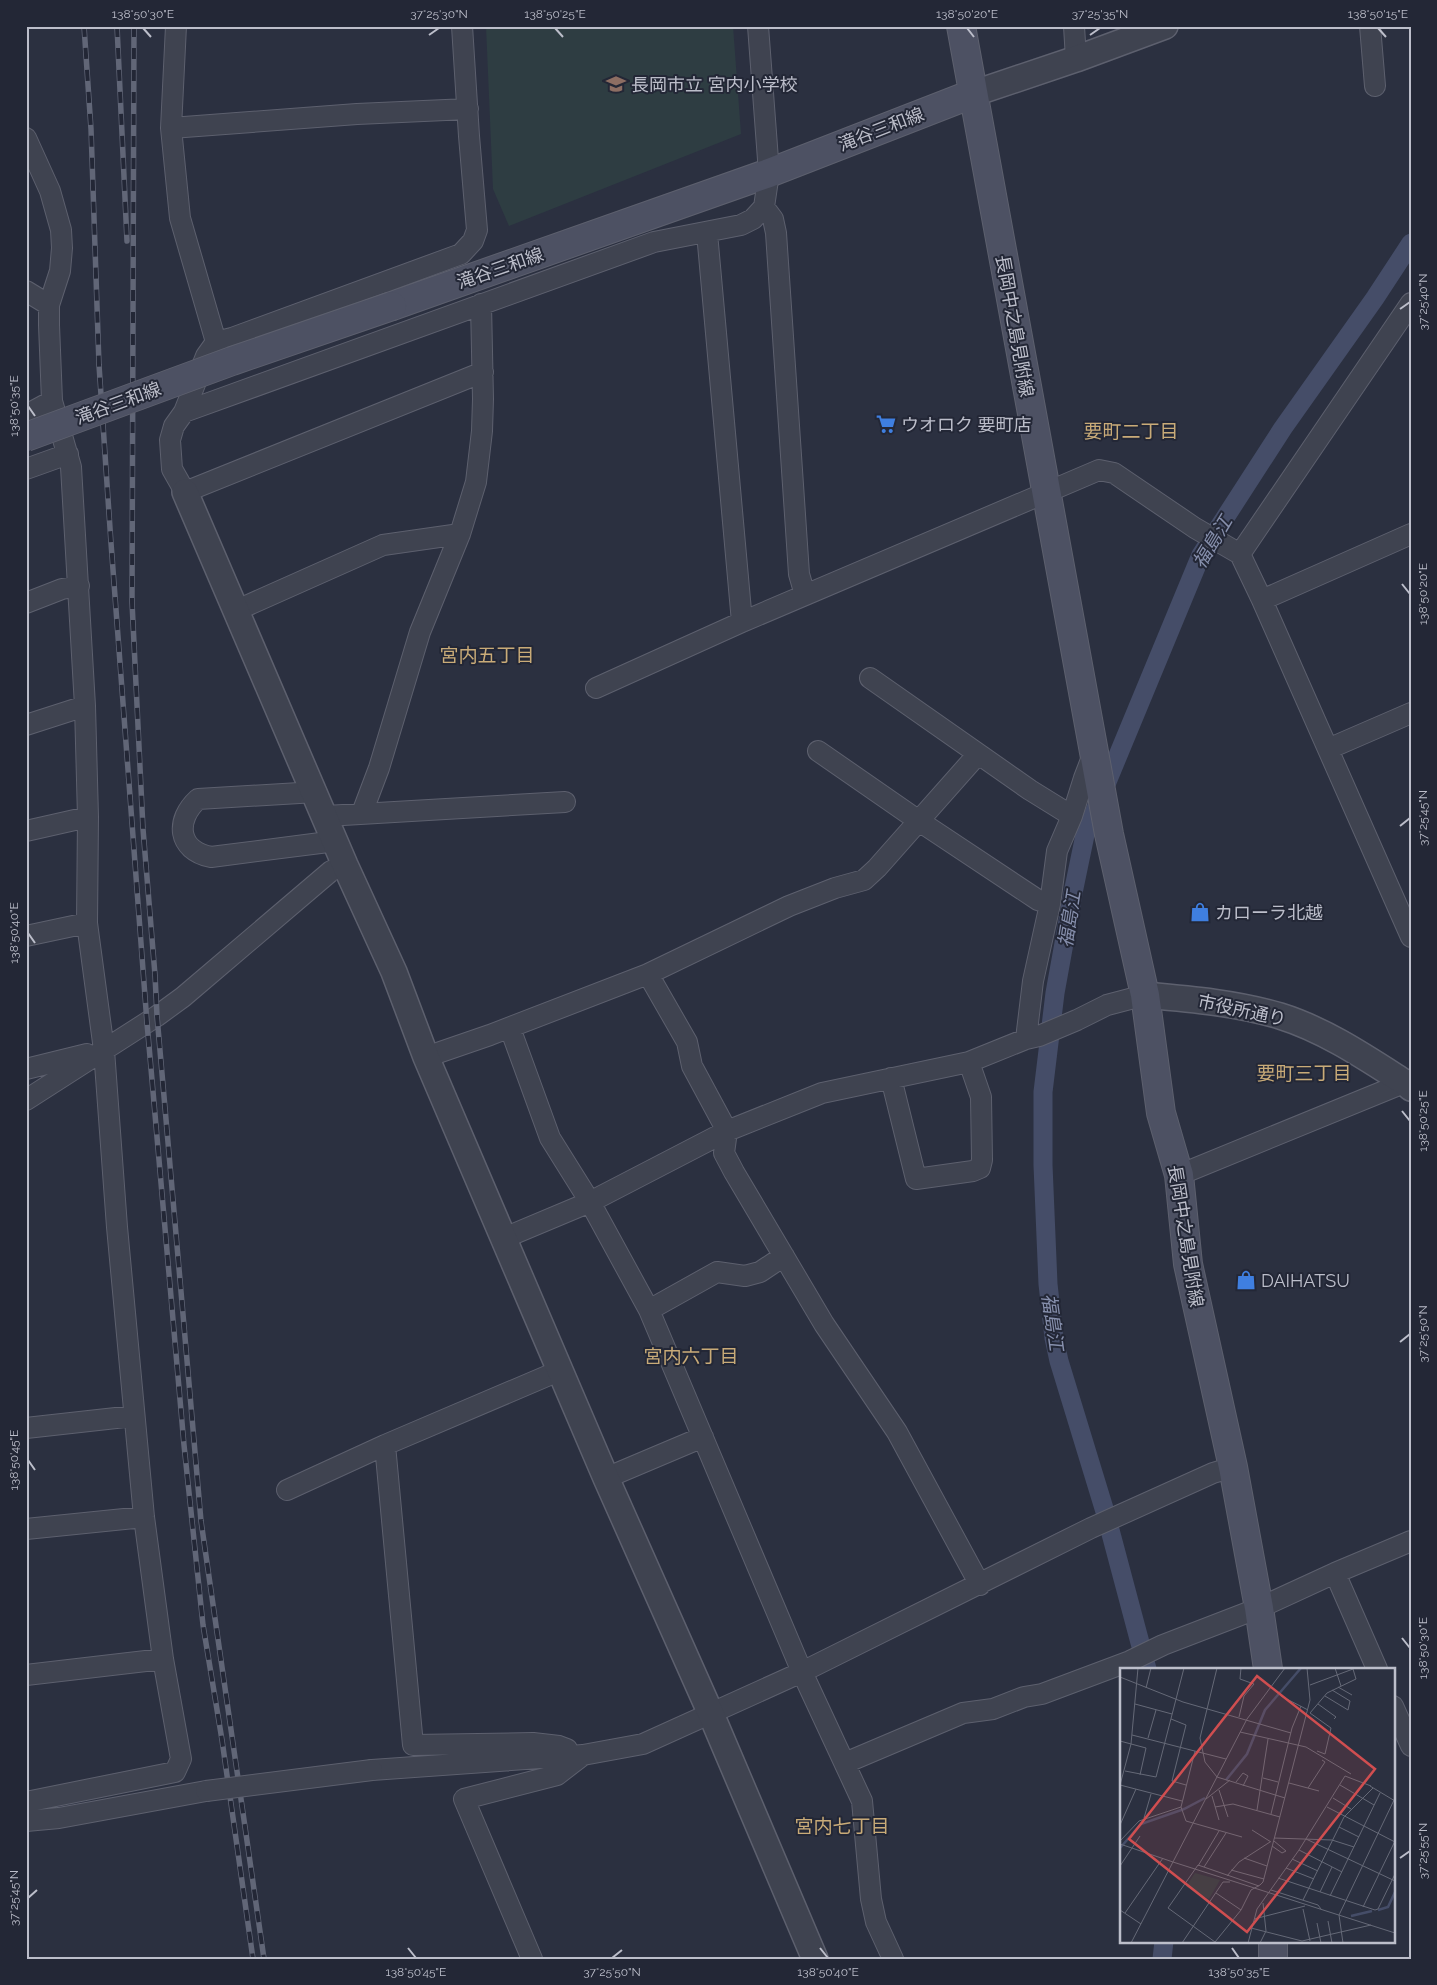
<svg xmlns="http://www.w3.org/2000/svg" width="1437" height="1985" font-family="Raleway,'Noto Sans JP',sans-serif">
  <style>
    .green { fill: #2e3d42 }
    .lines { fill: none; stroke-linecap: round; stroke-linejoin: round }
    .canal { stroke: #454d68; stroke-width: 19 }
    .minor-casing { stroke: #5d606e; stroke-width: 22 }
    .tertiary-casing { stroke: #5d606e; stroke-width: 28 }
    .secondary-casing { stroke: #5d606e; stroke-width: 30 }
    .minor { stroke: #3f4350; stroke-width: 20 }
    .tertiary { stroke: #3f4350; stroke-width: 25 }
    .secondary { stroke: #4d5163; stroke-width: 28 }
    .rail-casing { stroke: #616677; stroke-width: 5.5 }
    .rail { stroke: #232736; stroke-width: 4; stroke-dasharray: 11; stroke-linecap: butt }
    .minor-bridge-casing { stroke: #5d606e; stroke-width: 22; stroke-linecap: butt }
    .secondary-bridge-casing { stroke: #5d606e; stroke-width: 30; stroke-linecap: butt }
    .minor-bridge { stroke: #3f4350; stroke-width: 20 }
    .secondary-bridge { stroke: #4d5163; stroke-width: 28 }
    .ticks { fill: none; stroke: #bcbeca; stroke-width: 2 }
    .labels { text-anchor: middle; dominant-baseline: central; stroke-width: 4; stroke-linejoin: round; paint-order: stroke }
    .poi-label { font-size: 18px; fill: #bcbeca; stroke: #232736; text-anchor: start }
    .street-label { font-size: 18px; fill: #bcbeca; stroke: #232736 }
    .neighbourhood-label { font-size: 19px; fill: #c9ab78; stroke: #232736 }
    .water-label { font-size: 19px; font-style: italic; fill: #8790ad; stroke: #232736 }
    .inset-river { fill: none; stroke: #454d68; stroke-width: 2.5 }
    .inset-road { fill: none; stroke: #656977; stroke-width: 1 }
    .view { fill: #d04e50; fill-opacity: 0.15; stroke: #d04e50; stroke-width: 2.5 }
    .inset-edge { fill: none; stroke: #bcbeca; stroke-width: 2.5 }
    .neatline { fill: none; stroke: #bcbeca; stroke-width: 2 }
    .ticks-label { font-size: 12px; text-anchor: middle; fill: #bcbeca }
  </style>
  <rect width="100%" height="100%" fill="#2b3040"/>
  <path class="green" d="M486,26H733L741,134L509,226L493,189Z"/>
  <g class="lines">
    <path class="canal" d="M1147,1669L1106,1515L1059,1361L1054,1338L1048,1284L1043,1165V1092L1055,993L1074,888L1085,835L1201,555L1283,428L1375,298L1411,243
      M1162,1959L1164,1941"/>
    <defs>
      <path id="minor" d="M176,26L171,128L180,218L216,342
        M462,26L469,136L477,230L473,241L461,254L232,338L216,342L206,356L184,412L174,426L170,440L172,469L185,492L483,372
        M1074,26L1076,59
        M1370,26L1375,86
        M171,128L357,114L468,109
        M26,138L50,191L61,230L62,248L60,271L49,305V325L52,401L71,467L85,706L88,817L87,923L104,1050L117,1227L144,1517L163,1659L181,1759L175,1772L26,1802
        M764,207L773,219L776,233L799,574L805,595
        M707,233L742,622
        M26,291L49,305
        M184,412L654,242L741,225L753,219L764,207L769,173L758,26
        M26,415L52,401
        M26,469L68,454
        M1240,554L1411,303
        M1262,600L1411,534
        M26,603L62,589L79,586
        M235,611L383,545L460,534
        M870,678L1030,790L1072,816
        M596,688L742,622L1099,470L1114,473L1195,528L1240,554L1262,600L1411,937
        M26,725L85,706
        M1328,749L1411,713
        M818,751L919,821L1038,900L1050,904
        M316,792L198,799C175,820 177,850 211,857L336,841
        M362,813L379,768L420,632L460,534L476,482L482,431L483,399L481,304
        M326,816L565,802
        M26,831L88,817
        M26,936L87,923
        M648,974L687,1042L692,1066L727,1131L724,1153L734,1172L824,1324L897,1432L980,1585
        M510,1028L550,1138L590,1202L649,1310L802,1672L862,1801L871,1899L876,1922L893,1959
        M1026,1039L1033,981L1050,904L1057,851L1072,816L1084,778L1094,752
        M426,1057L490,1035L648,974L789,906L835,888L864,880L877,868L978,754
        M26,1069L87,1054
        M891,1078L916,1179L973,1171L980,1168L982,1160L981,1097L969,1062
        M26,1100L157,1016L183,997L331,871L345,865
        M1179,1175L1411,1080
        M504,1238L590,1202L727,1131L822,1093L969,1062L1026,1039L1039,1036L1077,1020L1107,1005L1145,995
        M649,1310L717,1272L745,1276L760,1272L784,1256
        M26,1428L134,1416
        M385,1445L413,1745L533,1743L559,1746L567,1749
        M606,1478L703,1437
        M287,1490L385,1445L561,1370
        M26,1529L144,1517
        M1335,1573L1377,1669
        M26,1675L163,1659
        M1393,1706L1411,1746
        M845,1763L963,1713L993,1709L1024,1697L1042,1694L1130,1661L1163,1645L1259,1608L1335,1573L1411,1541
        M372,1770L583,1755L643,1744L802,1672L1091,1528L1213,1473L1233,1467
        M26,1821L59,1818L206,1791
        M532,1959L464,1799L557,1775L583,1755"/>
      <path id="tertiary" d="M972,94L1076,59L1165,26
        M185,492L345,865L394,972L426,1057L606,1478L711,1714L815,1959
        M1145,995C1190,999 1237,1003 1280,1016C1325,1030 1365,1057 1404,1082L1411,1088"/>
      <path id="secondary" d="M961,26L1109,834L1145,995L1161,1113L1179,1175L1188,1264L1233,1467L1259,1608L1268,1669
        M392,306L769,173L972,94
        M1273,1959V1941"/>
    </defs>
    <use href="#minor" class="minor-casing"/>
    <use href="#tertiary" class="tertiary-casing"/>
    <use href="#secondary" class="secondary-casing"/>
    <use href="#minor" class="minor"/>
    <use href="#tertiary" class="tertiary"/>
    <use href="#secondary" class="secondary"/>
    <defs>
      <path id="rail" d="M84,26L91,129L99,365L111,543L147,1023L184,1445L203,1625L222,1740L253,1959
        M117,26L127,241
        M134,26L132,602L143,829L155,975L157,1016L201,1521L264,1959"/>
    </defs>
    <use href="#rail" class="rail-casing"/>
    <use href="#rail" class="rail"/>
    <defs>
      <path id="minor-bridge" d="M206,1791L372,1770"/>
      <path id="secondary-bridge" d="M26,437L232,361L392,306"/>
    </defs>
    <use href="#minor-bridge" class="minor-bridge-casing"/>
    <use href="#secondary-bridge" class="secondary-bridge-casing"/>
    <use href="#minor-bridge" class="minor-bridge"/>
    <use href="#secondary-bridge" class="secondary-bridge"/>
  </g>
  <path class="ticks" d="M143,28L151,37M555,28L563,37M967,28L974,37M1378,28L1386,37M429,35L439,28M1090,35L1100,28M1400,309L1410,302M28,406L35,416M1402,584L1410,594M1400,826L1410,818M28,933L35,943M1402,1111L1410,1121M1400,1342L1410,1334M28,1460L35,1470M1402,1638L1410,1648M1400,1858L1410,1851M28,1898L37,1890M408,1948L416,1958M820,1948L828,1958M1232,1948L1239,1958M612,1958L622,1950"/>
  <defs>
    <symbol id="school-bare" viewBox="-9 -9 18 18"><path d="M0-5L7-2L0 1L-7-2ZM-4 1L0 2.5L4 1V4Q0 6-4 4Z" fill="#8d6e63" stroke="#232736" stroke-width="2.5" paint-order="stroke"/></symbol>
    <symbol id="supermarket-bare" viewBox="-9 -9 18 18"><path d="M-6-5.5h2.5l.6 2H6L4.5 2H-2.5L-4.4-4H-6ZM-1.5 3.2a1.3 1.3 0 1 0 .1 0ZM3 3.2a1.3 1.3 0 1 0 .1 0Z" fill="#3f7fe0" stroke="#232736" stroke-width="2.5" paint-order="stroke"/></symbol>
    <symbol id="shop-bare" viewBox="-9 -9 18 18"><path d="M-5-2.5h2.3a2.7 3.5 0 0 1 5.4 0H5L5.5 6h-11ZM-1.5-2.5h3a1.5 2.3 0 0 0-3 0Z" fill="#3f7fe0" stroke="#232736" stroke-width="2.5" paint-order="stroke"/></symbol>
  </defs>
  <g fill-rule="evenodd">
    <use href="#school-bare" x="602" y="70" width="28" height="28"/>
    <use href="#supermarket-bare" x="872" y="410" width="28" height="28"/>
    <use href="#shop-bare" x="1186" y="898" width="28" height="28"/>
    <use href="#shop-bare" x="1232" y="1266" width="28" height="28"/>
  </g>
  <g class="labels">
    <g class="poi-label">
      <text x="631" y="84">長岡市立 宮内小学校</text>
      <text x="901" y="424">ウオロク 要町店</text>
      <text x="1215" y="912">カローラ北越</text>
      <text x="1261" y="1280">DAIHATSU</text>
    </g>
    <g class="street-label">
      <text transform="translate(881 129) rotate(-21)">滝谷三和線</text>
      <text transform="translate(500 268) rotate(-19)">滝谷三和線</text>
      <text transform="translate(1015 326) rotate(80)">長岡中之島見附線</text>
      <text transform="translate(118 403) rotate(-20)">滝谷三和線</text>
      <text transform="translate(1242 1010) rotate(12)">市役所通り</text>
      <text transform="translate(1186 1236) rotate(81)">長岡中之島見附線</text>
    </g>
    <g class="neighbourhood-label">
      <text x="1131" y="431">要町二丁目</text>
      <text x="487" y="655">宮内五丁目</text>
      <text x="1304" y="1073">要町三丁目</text>
      <text x="691" y="1356">宮内六丁目</text>
      <text x="842" y="1826">宮内七丁目</text>
    </g>
    <g class="water-label">
      <text transform="translate(1212 542) rotate(-59)">福島江</text>
      <text transform="translate(1069 919) rotate(-81)">福島江</text>
      <text transform="translate(1053 1322) rotate(82)">福島江</text>
    </g>
  </g>
  <g transform="translate(1120 1668)">
    <rect width="275" height="275" fill="#2b3040"/>
    <path d="M75,205L100,212L89,231L66,219Z" fill="#2e3d42"/>
    <path class="inset-river" d="M106,112L127,86L145,42L181,0M0,180L21,156L64,141L85,130M258,242L268,239L275,224M231,248L252,243"/>
    <path class="inset-road" d="M97,0L80,70L85,94L97,109L165,130M215,0L221,18M0,9L63,34L171,65M190,17L233,1L236,11L207,25L190,45M218,19L232,27M26,20L31,0M161,28L188,42M205,28L228,42L230,33L212,22M15,36L52,46M198,36L216,49L214,51M190,45L211,60L205,86L197,83M119,49L124,28L134,16L120,11L121,0M51,51L66,57L52,113L66,117M120,64L186,79L231,106M12,67L106,91M28,70L36,42M0,73L26,80L20,107M75,83L61,139L66,153L122,169M5,103L36,109L64,0M143,110L158,114M116,114L123,105L128,108L123,118M169,115L199,123M0,117L62,133M0,117L11,76L18,0M220,117L254,137M250,118L275,133M188,120L205,94L202,92M99,122L108,149M92,128L99,152M213,130L231,141M86,131L110,112M95,139L113,136L160,149M207,139L275,174M137,142L148,71M151,146L172,60L181,38M24,150L31,126M0,157L16,121M219,159L239,169M132,162L151,174M154,170L212,172L234,179M186,171L275,213M0,173L19,153L61,139M0,176L53,194M152,178L162,185L166,183L154,173M179,182L222,204M124,190L147,198M172,191L198,203M53,194L275,265M0,198L20,168M78,198L99,163M84,199L106,165M166,200L194,211M111,202L144,211M107,208L119,194L150,174M158,210L255,242L258,241L275,206M139,218L78,197L48,240L95,274L121,242L131,222L140,217L143,214L190,32L187,0M151,222L198,237L201,241M200,224L212,199M96,225L121,242M210,228L260,125M183,232L224,149L253,120M243,239L275,173M183,241L190,273M0,242L21,256M5,245L43,190M134,251L185,238M208,253L212,275M197,255L201,275M131,260L182,273L251,257M11,275L127,51L165,0M62,275L103,214H110M128,275L137,241L179,182L225,108L251,118M140,275L146,263L143,235M223,275L219,247L275,130"/>
    <path class="view" d="M137,8L255,101L127,264L9,171Z"/>
    <rect width="275" height="275" class="inset-edge"/>
  </g>
  <rect width="1437" height="1985" fill="none" stroke="#232736" stroke-width="55"/>
  <rect x="28" y="28" width="1382" height="1930" class="neatline"/>
  <g class="ticks-label">
    <text x="143" y="18">138°50'30"E</text>
    <text x="439" y="18">37°25'30"N</text>
    <text x="555" y="18">138°50'25"E</text>
    <text x="967" y="18">138°50'20"E</text>
    <text x="1100" y="18">37°25'35"N</text>
    <text x="1378" y="18">138°50'15"E</text>
    <text transform="translate(1423 302) rotate(-90)" y="4">37°25'40"N</text>
    <text transform="translate(14 406) rotate(-90)" y="4">138°50'35"E</text>
    <text transform="translate(1423 594) rotate(-90)" y="4">138°50'20"E</text>
    <text transform="translate(1423 818) rotate(-90)" y="4">37°25'45"N</text>
    <text transform="translate(14 933) rotate(-90)" y="4">138°50'40"E</text>
    <text transform="translate(1423 1121) rotate(-90)" y="4">138°50'25"E</text>
    <text transform="translate(1423 1334) rotate(-90)" y="4">37°25'50"N</text>
    <text transform="translate(14 1460) rotate(-90)" y="4">138°50'45"E</text>
    <text transform="translate(1423 1648) rotate(-90)" y="4">138°50'30"E</text>
    <text transform="translate(1423 1851) rotate(-90)" y="4">37°25'55"N</text>
    <text transform="translate(14 1898) rotate(-90)" y="4">37°25'45"N</text>
    <text x="416" y="1976">138°50'45"E</text>
    <text x="612" y="1976">37°25'50"N</text>
    <text x="828" y="1976">138°50'40"E</text>
    <text x="1239" y="1976">138°50'35"E</text>
  </g>
</svg>
